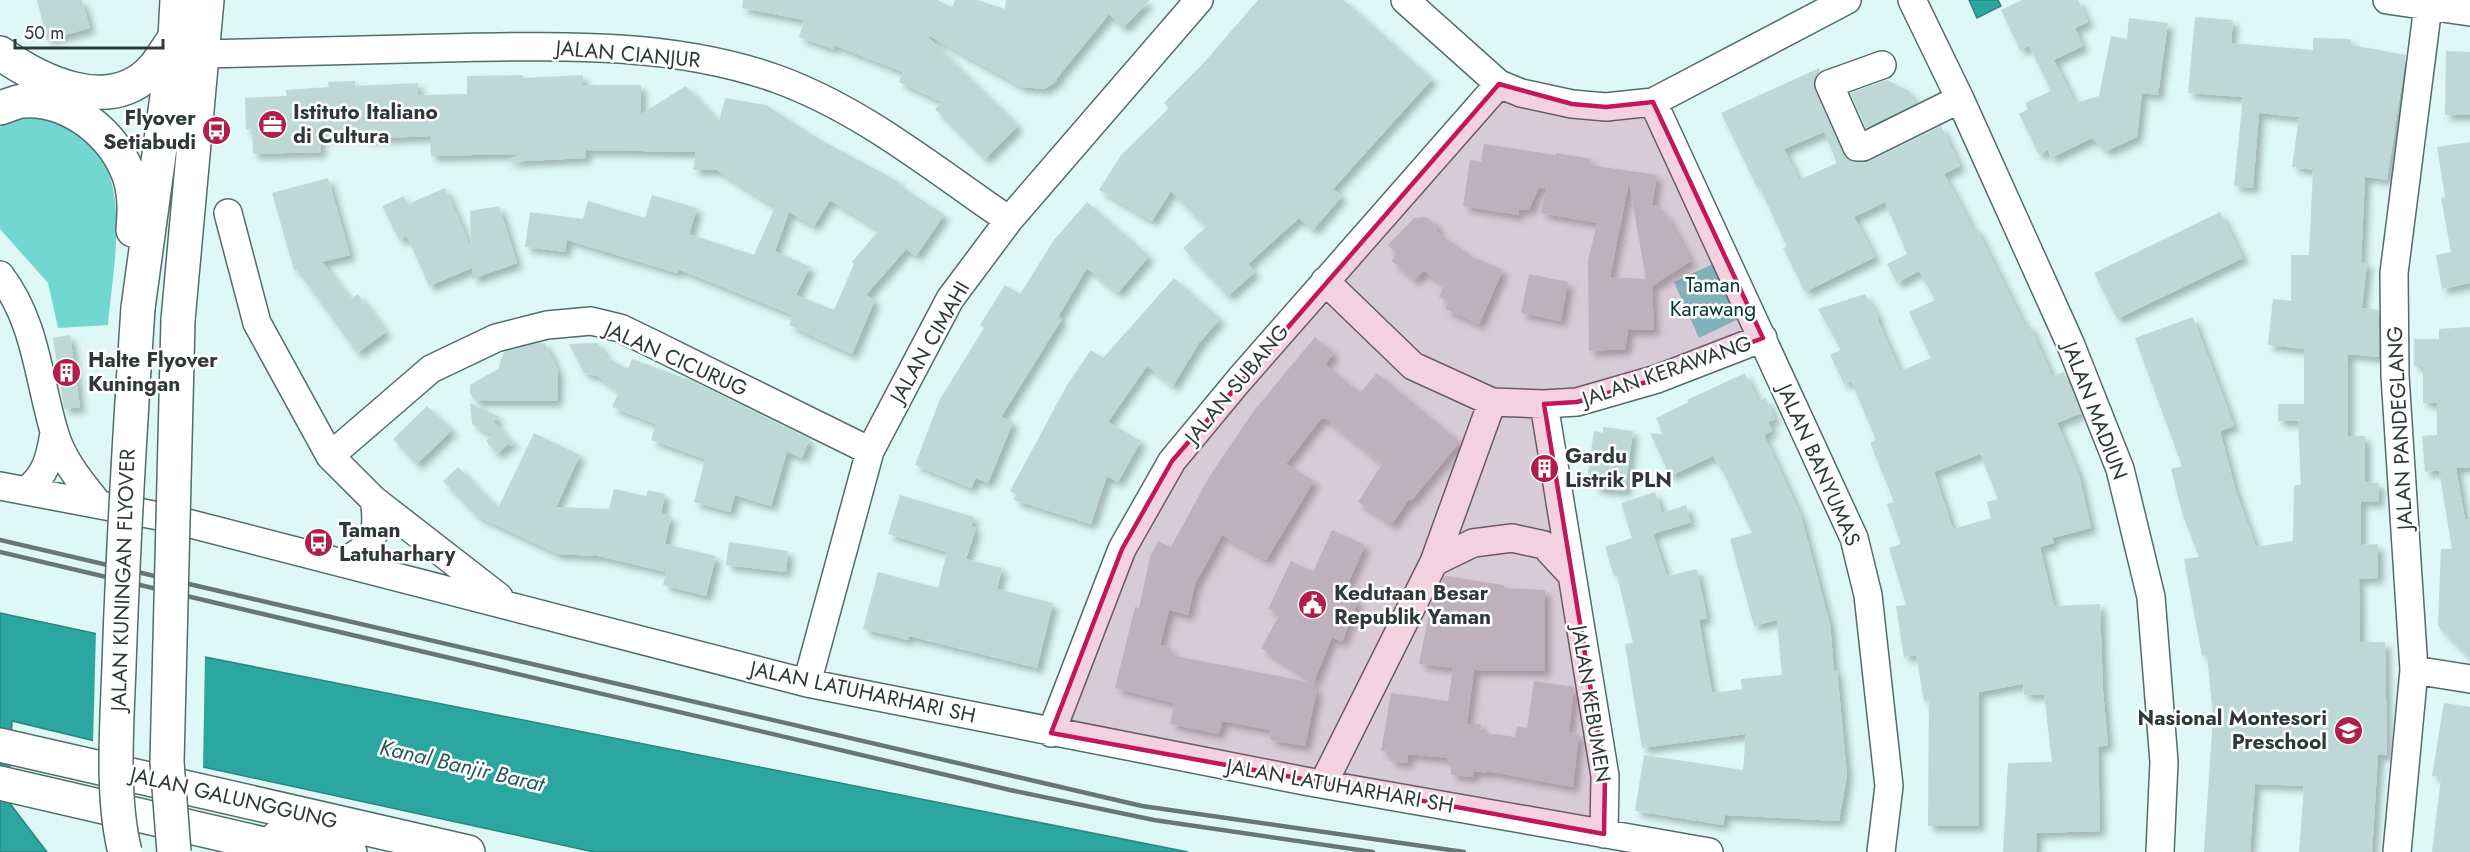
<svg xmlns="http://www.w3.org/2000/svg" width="2470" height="852" font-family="Jost,sans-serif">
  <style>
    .green { fill: #73d7d1 }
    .water { fill: #2ba6a1; stroke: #2c8582; stroke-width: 1.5 }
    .pier { fill: #ddf8f5 }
    .building { fill: #bdd8d5; fill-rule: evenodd; filter: url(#shadow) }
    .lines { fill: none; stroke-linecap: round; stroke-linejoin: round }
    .minor-casing { stroke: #546c6a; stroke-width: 30 }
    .major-casing { stroke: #546c6a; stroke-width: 36 }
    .minor { stroke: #fff; stroke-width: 27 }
    .major { stroke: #fff; stroke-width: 33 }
    .rail { stroke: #687775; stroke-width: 4.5 }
    .major-bridge-casing { stroke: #546c6a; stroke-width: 36; stroke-linecap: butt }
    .major-bridge { stroke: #fff; stroke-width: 33 }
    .marked { fill: #c2185b; fill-opacity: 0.2; stroke: #c2185b; stroke-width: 4.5; stroke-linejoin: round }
    .labels { text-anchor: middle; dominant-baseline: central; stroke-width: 5; stroke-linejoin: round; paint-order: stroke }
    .street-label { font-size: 21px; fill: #2f3938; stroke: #fff }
    .poi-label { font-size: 21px; font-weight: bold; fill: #2f3938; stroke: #fff; text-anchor: start }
    .park-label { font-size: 21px; fill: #003634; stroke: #fff }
    .water-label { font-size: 22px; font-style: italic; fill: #265855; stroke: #fff }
  </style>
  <defs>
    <filter id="shadow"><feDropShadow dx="5.5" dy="5.5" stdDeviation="3" flood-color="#0004"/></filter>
  </defs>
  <rect width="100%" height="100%" fill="#ddf8f5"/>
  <path class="green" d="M45,115C54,118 66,121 75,127C136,169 113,262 108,325L58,328L48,283L0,229V127L11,119Z
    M1726,258L1753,312L1699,338L1674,282Z"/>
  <path class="water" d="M1969,0H1998L2001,6L1977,18Z
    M0,613L205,657L1188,852H594L203,767L12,721L8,801L47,852H0Z"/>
  <path class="pier" d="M96,631L205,654L203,770L93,744Z"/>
  <path class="building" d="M37,0H82L90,28L47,40Z
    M743,0H937L952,7L955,0H977L1005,9L1006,0H1150L1123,28L1109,14L1057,78V81L1044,89L1022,87L930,36L928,37L1018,126L985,159L935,109L942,102L899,82L903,72L834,45L833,49L799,37L804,20L742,8Z
    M1258,0H1344L1432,79L1333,189L1342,196L1313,230L1299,218L1248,264L1255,272L1228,296L1183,248L1206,227L1171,191L1152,221L1099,190L1121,155L1169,108L1164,103L1201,66Z
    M2022,0H2078L2088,22L2075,28L2083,46L2054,60L2075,103L2099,96L2111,36L2127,39L2129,18L2168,23L2158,95L2142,93L2137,137L2106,151L2092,138L2051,158L2048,150L2039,155L2019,114L2028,109L2025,103L2051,91L2029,46L2020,50L2001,10Z
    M2195,17L2233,20L2231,43L2313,50V38L2351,39V45L2406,55L2387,180L2365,177L2361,262H2367L2362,308L2379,310V357L2348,354V436H2365V482L2379,483L2378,502L2361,501V545L2378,544V578L2359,579L2360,642H2385L2387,755H2378L2372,852H2299L2304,786L2255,784L2250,852H2204L2213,717L2207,655L2202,656L2184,559L2199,557L2183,516L2171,469L2182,466L2135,338L2193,317L2234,426L2220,431L2236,492L2256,547L2293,541L2294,485H2301L2298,421H2278V404H2304V349L2268,345L2273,299L2291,301V255H2309L2313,170L2292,167L2299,117L2259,113L2253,188L2234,186L2243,97L2188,93Z
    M2446,51L2470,52V115H2445Z
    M1819,68L1820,71L1814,81L1815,90L1843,153L1849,160L1870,161L1941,126L1960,166L1944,174L1973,229L1976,228L2025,326L2029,324L2052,376L2064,372L2081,413L2057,423L2079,475L2091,528L2052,538L2054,543L2040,547L2054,606L2100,604L2103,691L2108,745L2098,747L2100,831L2037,833L2036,852H2003L2008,763L2052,762L2044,694L2024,695L2023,684L1979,692V826H1928L1929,700L1924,701L1916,655L1904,657L1896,606L1906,605L1889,548L1901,544L1887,504L1894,502L1870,443L1876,440L1851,381L1844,384L1830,355L1841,350L1818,309L1865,294L1879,318L1877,319L1900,371L1931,358L1909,312L1935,300L1919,271L1897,283L1887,264L1907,254L1885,202L1854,217L1875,257L1805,292L1783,248L1787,247L1760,188L1758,189L1721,113ZM1824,132L1837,163L1799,180L1784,149ZM1980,454L1998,499L1987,502L1991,518L1953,529L1934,472Z
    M523,75V78L583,75V85H641V114L686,86L719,122L725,98L766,105L819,139L899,182L898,184L944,215L916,256L906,249L866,295L875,300L852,354L789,325L793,315L678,269L677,273L567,240L565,252L525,247L530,212L583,219L588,201L645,218L652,195L697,208L689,234L754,255L775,207L717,170H693L696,152L586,150V158L504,162L520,154L431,156L430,136L365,139V135L320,137L321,152L253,154L252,129L246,130L245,98L287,96L286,90L329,87L328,82L355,81V86L418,83V95L467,94V76ZM830,200L879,230L852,262L854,264L834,310L796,295L810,267L775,251L789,212L814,226Z
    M1887,80L1909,91L1915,104L1866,128L1850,93Z
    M2470,142V283L2442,289L2436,255L2451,252L2441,198L2445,197L2437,147Z
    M1484,144L1556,155V153L1591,159L1590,165L1657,175L1652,205L1661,207L1660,214L1666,215L1691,261L1652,286L1654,330H1628L1625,349L1589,351L1588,261L1597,223L1541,213L1546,189L1539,187L1529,210L1519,209L1518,215L1463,206L1470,160L1481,162ZM1629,182L1646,279L1610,277Z
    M328,178L350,255L322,262L350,299L358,294L386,332L357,353L297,270H294L272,193Z
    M445,188L471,248L470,211L499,206L517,263L472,279V268L429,286L407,236L399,240L382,206L404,196L408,204Z
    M1087,202L1149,256L1118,293L1087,268L1058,317L1062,319L1001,417L1013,422L988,483L976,478L971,488L915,465L940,399L984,328L980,325L1005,285L1020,294L1054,240Z
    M2220,212L2243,258L2117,319L2094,273Z
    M1426,217L1437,225V232L1471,256L1503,270L1479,324L1445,309L1449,302L1439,297L1444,285L1424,271L1414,280L1392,261L1396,253L1388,245L1414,218Z
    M1529,274L1568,282L1561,321L1521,313Z
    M1174,278L1220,319L1199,343L1173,386L1147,366L1108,422L1141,441L1118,482L1107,476L1091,524L1014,500L1016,494L1010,491L1067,385L1091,350L1103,358Z
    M2470,327V467L2456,468L2465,520L2470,519V658L2438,626L2441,549H2452L2439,470L2425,472L2422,436L2437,435V403H2423V366H2414V339H2439V329Z
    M70,335L80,407L64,409L53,338Z
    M1315,337L1334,353L1325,364L1360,393L1377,373L1460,442L1411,501L1409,499L1392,524L1358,502L1382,464L1325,418L1321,419L1286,464L1314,481L1266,560L1222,535L1195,584L1188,615L1169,610L1160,645L1171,648L1170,655L1314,683L1312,689L1317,690L1305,746L1270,740L1271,730L1222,721L1219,734L1170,724L1174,703L1115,688L1135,607L1139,608L1150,557L1158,541L1171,547L1209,477L1252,413Z
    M539,343H545L558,371L557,401H477L470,394V385L498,369L504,352Z
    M598,343L606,357L628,369L632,359L690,380L810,439L802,458L787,452L771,506L735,495L730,512L694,502L705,459L651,440L656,424L612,407L619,392L597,376L584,373L569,344Z
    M1745,373L1758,401L1766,398L1775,419L1768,422L1772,431L1764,435L1801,516L1830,625L1834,670H1837L1847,775L1839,821L1725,815L1723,825L1635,811L1644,755L1743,770L1746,734L1642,748L1625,644L1633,643L1617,575L1614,576L1605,547L1632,538L1621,503L1655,492L1662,513L1686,505L1691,522L1653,534L1667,576L1697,569L1707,618L1699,620L1712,693L1742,689L1741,679L1782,675L1777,620L1754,626L1730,539L1752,533L1725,476L1713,456L1670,476L1650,433L1663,434L1656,418L1689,402L1687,400Z
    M470,403L500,417L493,421L514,444L512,446L508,444L497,454L486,441L492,435L472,424Z
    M427,406L452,430L417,464L393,439Z
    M1603,427L1633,431L1625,491L1594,488L1595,480L1587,479L1594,431L1603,433Z
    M534,433L580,455L556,507L609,509L614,489L646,496L648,490L665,494L661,514L671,516L665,544L716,556L706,596L663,585L666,572L598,556L558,554L477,516L443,481L458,467L498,508Z
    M900,495L974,517L971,526L976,528L966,559L1002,568L997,589L1053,603L1037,668L909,636L908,640L863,629L878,572L938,588L947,552L888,534Z
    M1332,530L1365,545L1343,595L1358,600L1342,642L1332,637L1314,682L1261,648L1280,614L1268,609L1291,561L1313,572Z
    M729,542L788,551L786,572L726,565Z
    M1445,576L1504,585V588L1545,590V671L1474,670L1467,724H1481L1480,732L1515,737L1517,726L1527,728L1534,681L1574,687L1569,732L1579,734L1573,787L1487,771V773L1474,771L1473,777L1451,775V762L1447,761L1448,758L1408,754V763L1390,761V752L1381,751L1391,693L1448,701L1453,668L1419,664L1431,603Z
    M2444,703L2470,707V852H2432L2441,777L2432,776Z"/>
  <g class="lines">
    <defs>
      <path id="minor" d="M1405,0L1499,84L1521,93L1572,104L1606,107L1653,102L1847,0
        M1912,0L1960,99L2070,343L2120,469L2151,597L2164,762L2160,852
        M2387,0L2470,12
        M203,54C283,52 364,50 444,48C554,46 672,41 777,79C863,110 935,170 1009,220
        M1882,65L1829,84L1857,147H1863L1960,99
        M1653,102L1854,538L1868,595L1889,786L1881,852
        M228,213L257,323L330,456L374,500L499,597
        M0,275C36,322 38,377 54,431C61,458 80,481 97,502
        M1325,281L1413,366L1492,402L1544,404L1577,402L1657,379L1763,338
        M1544,404L1605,776L1604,834
        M330,456L431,369L496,338L547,325L591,321L620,328L647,341L870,451
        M0,486L164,517L807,683L1310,782L1709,852
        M26,491C46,475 50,458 54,433
        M342,562C373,547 380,534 374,500
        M1434,562L1473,543L1512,538L1544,545L1571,574
        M2414,670L2470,679
        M807,683L870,451L950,299L1009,220L1199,0
        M1051,733L1122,549L1172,461L1240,379L1499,84
        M1323,784L1434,562L1492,402
        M276,835L353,852
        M2397,852L2414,670L2395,376L2394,273L2428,6"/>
      <path id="major" d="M0,53C40,81 106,114 149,73C159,64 166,50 174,39
        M0,108C7,106 15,102 22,101C73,96 127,143 133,193C135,205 134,218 133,230
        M138,308L175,38L177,0
        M178,320L207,0
        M0,745L468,852
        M0,783L298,852"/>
    </defs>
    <use href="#minor" class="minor-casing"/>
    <use href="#major" class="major-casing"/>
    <use href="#minor" class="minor"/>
    <use href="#major" class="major"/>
    <path class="rail" d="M0,540L1142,806L1464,852
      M0,552L1010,790L1154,820L1373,852"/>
    <defs>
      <path id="major-bridge" d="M125,852C111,797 117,724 119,666C123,547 130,428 138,308
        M174,852L167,762L178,320"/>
    </defs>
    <use href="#major-bridge" class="major-bridge-casing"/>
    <use href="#major-bridge" class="major-bridge"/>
  </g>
  <path class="marked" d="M1499,84L1572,104L1606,107L1653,102L1763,338L1657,379L1577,402L1544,404L1605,776L1604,834L1051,733L1122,549L1172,461Z"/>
  <defs>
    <symbol id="office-disc" viewBox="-11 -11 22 22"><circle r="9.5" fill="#b01e49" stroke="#fff"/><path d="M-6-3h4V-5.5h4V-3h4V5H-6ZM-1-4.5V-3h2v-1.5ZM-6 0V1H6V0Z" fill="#fff"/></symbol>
    <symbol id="bus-disc" viewBox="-11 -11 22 22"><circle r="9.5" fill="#b01e49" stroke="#fff"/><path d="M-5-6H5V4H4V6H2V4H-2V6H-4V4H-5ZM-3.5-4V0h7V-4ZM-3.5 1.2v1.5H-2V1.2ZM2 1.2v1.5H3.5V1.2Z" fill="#fff"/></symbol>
    <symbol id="building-disc" viewBox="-11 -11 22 22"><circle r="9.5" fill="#b01e49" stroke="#fff"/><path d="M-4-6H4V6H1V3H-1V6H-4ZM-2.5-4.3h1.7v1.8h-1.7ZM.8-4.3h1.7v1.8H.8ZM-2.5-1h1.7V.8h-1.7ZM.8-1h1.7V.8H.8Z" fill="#fff"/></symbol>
    <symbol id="civic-disc" viewBox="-11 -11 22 22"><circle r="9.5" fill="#b01e49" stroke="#fff"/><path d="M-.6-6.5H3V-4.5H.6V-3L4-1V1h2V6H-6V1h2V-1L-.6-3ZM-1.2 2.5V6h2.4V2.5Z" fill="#fff"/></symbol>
    <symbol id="school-disc" viewBox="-11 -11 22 22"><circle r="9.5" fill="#b01e49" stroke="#fff"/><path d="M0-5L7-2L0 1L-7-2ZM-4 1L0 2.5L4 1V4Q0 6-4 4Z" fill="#fff"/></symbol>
  </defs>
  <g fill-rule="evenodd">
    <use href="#office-disc" x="256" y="108" width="33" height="33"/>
    <use href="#bus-disc" x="200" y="114" width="33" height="33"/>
    <use href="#building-disc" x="50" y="356" width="33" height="33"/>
    <use href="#building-disc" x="1528" y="452" width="33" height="33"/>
    <use href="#bus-disc" x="302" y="526" width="33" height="33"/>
    <use href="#civic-disc" x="1296" y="588" width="33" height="33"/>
    <use href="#school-disc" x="2332" y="714" width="33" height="33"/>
  </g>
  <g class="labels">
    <g class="street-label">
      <text transform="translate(628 54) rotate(5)">JALAN CIANJUR</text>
      <text transform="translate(930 342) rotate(-60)">JALAN CIMAHI</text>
      <text transform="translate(676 359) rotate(24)">JALAN CICURUG</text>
      <text transform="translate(1667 371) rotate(-19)">JALAN KERAWANG</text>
      <text transform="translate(1237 384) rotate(-50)">JALAN SUBANG</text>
      <text transform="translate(2095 411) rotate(69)">JALAN MADIUN</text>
      <text transform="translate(2400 428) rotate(-93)">JALAN PANDEGLANG</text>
      <text transform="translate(1819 465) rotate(66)">JALAN BANYUMAS</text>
      <text transform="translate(123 580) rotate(-88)">JALAN KUNINGAN FLYOVER</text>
      <text transform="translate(863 692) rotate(12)">JALAN LATUHARHARI SH</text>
      <text transform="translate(1591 704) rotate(81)">JALAN KEBUMEN</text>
      <text transform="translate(1340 786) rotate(10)">JALAN LATUHARHARI SH</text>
      <text transform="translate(234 798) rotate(13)">JALAN GALUNGGUNG</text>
    </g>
    <g class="poi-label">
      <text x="293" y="112">Istituto Italiano<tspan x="293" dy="24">di Cultura</tspan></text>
      <text x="196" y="118" text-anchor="end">Flyover<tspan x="196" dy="24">Setiabudi</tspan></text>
      <text x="88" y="360">Halte Flyover<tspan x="88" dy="24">Kuningan</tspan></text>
      <text x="1565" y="456">Gardu<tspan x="1565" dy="24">Listrik PLN</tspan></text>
      <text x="339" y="530">Taman<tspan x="339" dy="24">Latuharhary</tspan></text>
      <text x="1334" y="593">Kedutaan Besar<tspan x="1334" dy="24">Republik Yaman</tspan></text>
      <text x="2327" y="718" text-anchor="end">Nasional Montesori<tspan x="2327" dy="24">Preschool</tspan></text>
    </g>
    <g class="park-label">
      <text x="1713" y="285">Taman<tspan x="1713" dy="24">Karawang</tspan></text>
    </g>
    <g class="water-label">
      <text transform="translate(462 765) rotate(13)">Kanal Banjir Barat</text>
    </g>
  </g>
  <path d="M15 39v9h148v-9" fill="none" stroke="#2f3938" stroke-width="3"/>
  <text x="24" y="39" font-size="18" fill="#2f3938" stroke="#ffffff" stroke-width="4.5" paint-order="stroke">50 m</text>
</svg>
